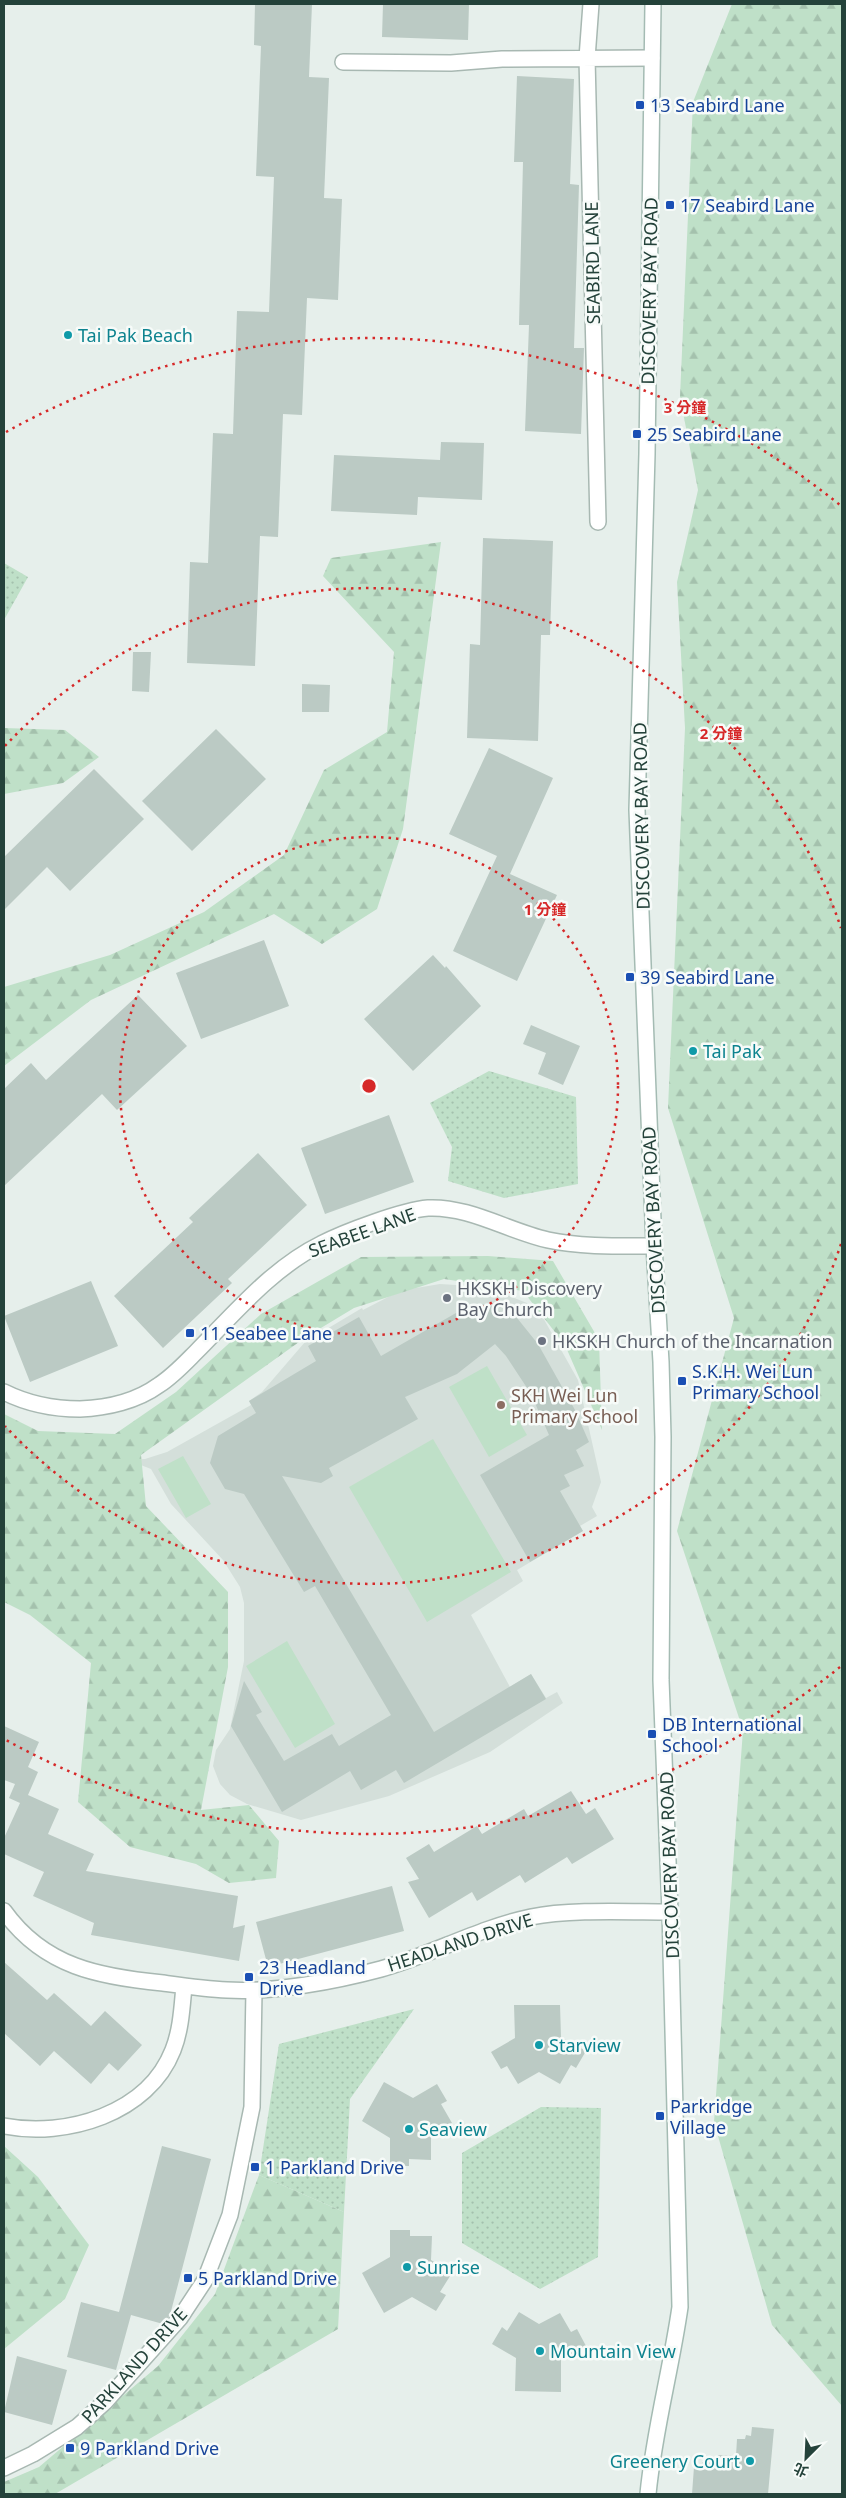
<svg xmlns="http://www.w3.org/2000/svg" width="846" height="2498" font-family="'Noto Sans','Noto Sans TC',sans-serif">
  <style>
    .built { fill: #d4dfda }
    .grass { fill: url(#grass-dots) }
    .forest { fill: url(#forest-firs) }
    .pitch { fill: #bfe0c8 }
    .building { fill: #bbcac4 }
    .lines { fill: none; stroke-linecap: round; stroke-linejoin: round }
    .street-casing { stroke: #a8b8b2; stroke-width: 18 }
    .secondary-casing { stroke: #a4bbb3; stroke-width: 18 }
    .street { stroke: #fff; stroke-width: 15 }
    .secondary { stroke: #fff; stroke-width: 15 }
    .ring { fill: none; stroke: #d62828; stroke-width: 2.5; stroke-dasharray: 2.5 5 }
    .transit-dot { fill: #1a4fb4; stroke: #f7fbf9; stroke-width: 2 }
    .culture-dot { fill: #0f9aa8; stroke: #f7fbf9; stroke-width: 2 }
    .worship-dot { fill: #6b7280; stroke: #f7fbf9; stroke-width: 2 }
    .education-dot { fill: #8d6e63; stroke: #f7fbf9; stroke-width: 2 }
    .labels { text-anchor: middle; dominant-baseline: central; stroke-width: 5; stroke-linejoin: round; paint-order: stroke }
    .transit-label { font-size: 18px; fill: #164399; stroke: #f7fbf9; text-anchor: start }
    .street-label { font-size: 18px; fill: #24423a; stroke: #f7fbf9 }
    .culture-label { font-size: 18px; fill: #0d838f; stroke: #f7fbf9; text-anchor: start }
    .worship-label { font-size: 18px; fill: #5b616d; stroke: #f7fbf9; text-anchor: start }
    .education-label { font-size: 18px; fill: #785e54; stroke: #f7fbf9; text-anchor: start }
    .centre { fill: #d62828; stroke: #f7fbf9; stroke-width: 2.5 }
    .ring-label { font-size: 15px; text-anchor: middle; font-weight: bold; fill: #d62828; stroke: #f7fbf9; stroke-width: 5; stroke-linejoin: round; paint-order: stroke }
  </style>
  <defs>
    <pattern id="grass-dots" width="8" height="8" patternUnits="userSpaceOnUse" patternTransform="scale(1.25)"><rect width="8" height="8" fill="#bfe0c8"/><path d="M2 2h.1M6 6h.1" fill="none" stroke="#a4c1ad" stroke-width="1.8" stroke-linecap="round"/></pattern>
    <pattern id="forest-firs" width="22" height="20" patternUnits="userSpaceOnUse" patternTransform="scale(1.25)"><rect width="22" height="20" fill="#bfe0c8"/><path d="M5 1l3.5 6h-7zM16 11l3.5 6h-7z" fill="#a4c1ad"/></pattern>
  </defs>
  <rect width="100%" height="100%" fill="#e6efeb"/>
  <path class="built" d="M440,1284L487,1287L537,1307L578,1380L601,1482L592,1507L597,1516L580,1526L583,1531L517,1570L523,1581L471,1615L510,1687L531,1674L546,1698L557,1692L563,1703L490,1752L389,1796L301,1820L247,1804L230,1795L220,1784L213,1766L216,1750L230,1729L244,1661V1603L240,1587L223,1560L171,1504L151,1469L128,1460L145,1459L167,1452L251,1405L249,1401L262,1392L305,1342L362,1308L363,1310L390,1296L410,1289Z"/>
  <path class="grass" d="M4,563L28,577L4,620Z
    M489,1071L576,1097L578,1184L504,1198L448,1181L452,1147L430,1103Z
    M414,2009L350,2099L344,2212L259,2175L279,2044Z
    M541,2107L601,2108L598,2257L540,2289L462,2243V2153Z"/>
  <path class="forest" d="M732,4H842V2406L772,2325L714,2122L743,1730L677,1531L734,1318L668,1108L685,728L677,582L698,490L680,397L693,102Z
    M441,542L403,829L377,909L322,944L274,914L91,1000L4,1066V987L110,955L204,912L284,855L324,770L387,732L394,652L323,576L331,558Z
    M4,728L65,730L99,757L63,783L4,794Z
    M488,1256L553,1261L599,1340L602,1430L565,1345L523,1291L444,1279L354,1308L306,1337L141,1455L146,1506L228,1592V1667L201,1810L249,1805L279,1841L276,1878L229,1883L196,1864L130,1847L78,1802L91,1663L30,1615L4,1602V1414L38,1431L115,1434L176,1392L261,1314L361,1257Z
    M4,2146L38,2177L89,2245L65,2299L4,2349Z
    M259,2175L344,2212L338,2329L55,2494H4V2482L39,2467L158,2366L215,2294Z"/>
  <path class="pitch" d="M487,1366L527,1435L489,1457L449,1387Z
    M433,1439L511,1572L427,1622L349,1487Z
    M183,1456L211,1504L186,1518L158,1469Z
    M287,1641L335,1724L295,1748L246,1666Z"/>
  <path class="building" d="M255,4H312L309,77L329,78L324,198L342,199L338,300L307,298L302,415L283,414L278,537L260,536L255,666L187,663L190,562L208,563L213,433L233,434L237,311L269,312L274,177L256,176L261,46L254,45Z
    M383,4H469L468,40L382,37Z
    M517,76L574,79L570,184L579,185L574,348H584L581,434L525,431L529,325H519L523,162H514Z
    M441,442L484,443L482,500L418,497L417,515L331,511L334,455L440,460Z
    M483,538L553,541L550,635H541L538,741L467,738L470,644L480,645Z
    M133,652H151L149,692L132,691Z
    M302,684L330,685L329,712H302Z
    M216,729L266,779L192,851L142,801Z
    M489,748L553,778L510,874L557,895L517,981L453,951L497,856L449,834Z
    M94,769L144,819L70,891L47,867L4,910V857Z
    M264,940L289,1006L201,1039L176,973Z
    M433,955L445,968L446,966L481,1006L413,1071L364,1019Z
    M138,995L187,1046L117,1110L102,1094L4,1186V1089L31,1063L46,1080Z
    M531,1025L580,1046L563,1085L538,1074L546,1053L523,1044Z
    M389,1115L414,1182L325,1214L301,1148Z
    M258,1153L307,1205L228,1279L232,1283L163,1348L114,1296L193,1222L189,1218Z
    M91,1281L118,1346L30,1382L4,1316Z
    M484,1304L490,1305L502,1313L509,1308L538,1344L575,1410L589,1442L576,1450L584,1466L564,1475L570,1486L560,1491L583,1531L530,1562L480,1475L549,1435L531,1394L506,1356L495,1344L457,1374L405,1397L418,1419L329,1468L333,1476L321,1483L282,1476L434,1732L531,1674L546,1699L404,1783L396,1770L361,1790L350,1771L282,1812L231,1726L244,1681L262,1712L256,1715L284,1761L332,1734L339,1746L391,1715L315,1586L304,1592L244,1494L225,1489L210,1463L218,1436L256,1413L249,1401L316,1361L308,1346L359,1317L381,1356L456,1313Z
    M4,1726L39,1742L28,1767L38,1772L28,1795L59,1809L48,1834L94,1854L86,1871L238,1896L233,1928L245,1925L239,1961L91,1935L94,1923L33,1896L44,1872L4,1854V1838L20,1803L9,1798L15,1784L4,1780Z
    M571,1791L586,1814L595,1808L614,1839L572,1864L567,1857L525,1883L520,1875L477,1901L472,1892L429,1918L408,1882L419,1879L406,1858L429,1844L434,1852L477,1826L482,1834L524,1809L528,1816Z
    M392,1886L404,1931L268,1967L256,1922Z
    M4,1962L47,2000L54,1993L91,2026L105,2011L142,2045L118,2071L109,2063L91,2084L54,2051L40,2066L4,2033Z
    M514,2005H560L561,2037L586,2051L576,2068L571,2065L560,2084L539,2072L518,2084L507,2066L501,2069L491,2052L515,2038Z
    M384,2082L413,2098L437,2084L447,2101L441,2104L452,2123L431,2135V2160L409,2159V2166H390V2138L362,2121Z
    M162,2146L211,2159L170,2315L163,2324L131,2315L116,2370L67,2357L81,2302L119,2312Z
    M390,2230H410V2236H432L431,2260L452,2273L440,2292L446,2295L436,2311L412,2297L384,2313L370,2288L362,2273L390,2257Z
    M519,2312L539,2324L560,2313L571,2332L577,2329L586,2346L561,2360V2392L515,2391L516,2358L492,2344L502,2327L507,2331Z
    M17,2356L67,2370L52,2425L4,2412Z
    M752,2427L774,2429L768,2494H692L694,2467H702V2462L717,2463L718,2455L736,2456L737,2439H745L746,2435L751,2436Z"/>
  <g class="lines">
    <defs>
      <path id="street" d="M591,4L587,58L598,522
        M343,62L451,63L502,59L652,58
        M4,1392C28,1404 53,1409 80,1409C107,1408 137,1401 159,1385C173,1376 184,1364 196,1352C234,1314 272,1268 321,1244C344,1232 403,1210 428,1208C469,1206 508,1231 548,1240C580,1247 621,1246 654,1246
        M4,1911C44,1967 100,1977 163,1983C185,1986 206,1989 227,1990C274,1993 336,1981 381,1969C431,1955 479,1928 531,1917C570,1909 629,1912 670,1912
        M4,2126C66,2138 148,2114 173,2050C181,2030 182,2007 184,1986
        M4,2468L33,2454L77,2427L105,2402L180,2318L205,2280L230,2215L252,2107L254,1990"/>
      <path id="secondary" d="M648,2494C654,2431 671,2370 680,2307L670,1912L661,1680L663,1437L661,1362L654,1246L637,810L647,454L653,4"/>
    </defs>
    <use href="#street" class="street-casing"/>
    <use href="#secondary" class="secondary-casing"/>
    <use href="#street" class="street"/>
    <use href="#secondary" class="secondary"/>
  </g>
  <g class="ring">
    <circle cx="369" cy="1086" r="249"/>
    <path d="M841 1244A498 498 0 0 1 5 1426M5 746A498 498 0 0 1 841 928"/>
    <path d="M840 1667A748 748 0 0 1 6 1740M6 432A748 748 0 0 1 840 505"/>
  </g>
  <g class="transit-dot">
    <rect x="635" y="100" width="10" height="10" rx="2.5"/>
    <rect x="665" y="200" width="10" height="10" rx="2.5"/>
    <rect x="632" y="429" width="10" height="10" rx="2.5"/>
    <rect x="625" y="972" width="10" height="10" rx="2.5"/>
    <rect x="185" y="1328" width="10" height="10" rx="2.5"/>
    <rect x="677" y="1376" width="10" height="10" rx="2.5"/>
    <rect x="647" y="1729" width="10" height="10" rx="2.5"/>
    <rect x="244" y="1972" width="10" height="10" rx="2.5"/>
    <rect x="655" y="2111" width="10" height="10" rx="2.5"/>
    <rect x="250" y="2162" width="10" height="10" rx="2.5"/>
    <rect x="183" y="2273" width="10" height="10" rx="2.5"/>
    <rect x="65" y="2443" width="10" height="10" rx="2.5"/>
  </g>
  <g class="culture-dot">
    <circle cx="68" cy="335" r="5"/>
    <circle cx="693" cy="1051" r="5"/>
    <circle cx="539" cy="2045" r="5"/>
    <circle cx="409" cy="2129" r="5"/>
    <circle cx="407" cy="2267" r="5"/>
    <circle cx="540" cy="2351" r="5"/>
    <circle cx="750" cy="2461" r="5"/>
  </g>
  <g class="worship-dot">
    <circle cx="447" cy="1298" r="5"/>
    <circle cx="542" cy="1341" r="5"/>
  </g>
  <circle class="education-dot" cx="501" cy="1405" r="5"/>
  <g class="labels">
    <g class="transit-label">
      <text x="650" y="105">13 Seabird Lane</text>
      <text x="680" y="205">17 Seabird Lane</text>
      <text x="647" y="434">25 Seabird Lane</text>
      <text x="640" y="977">39 Seabird Lane</text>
      <text x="200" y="1333">11 Seabee Lane</text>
      <text x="692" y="1371">S.K.H. Wei Lun<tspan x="692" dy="21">Primary School</tspan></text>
      <text x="662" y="1724">DB International<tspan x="662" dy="21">School</tspan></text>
      <text x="259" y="1967">23 Headland<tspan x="259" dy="21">Drive</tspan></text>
      <text x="670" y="2106">Parkridge<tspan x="670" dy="21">Village</tspan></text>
      <text x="265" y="2167">1 Parkland Drive</text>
      <text x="198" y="2278">5 Parkland Drive</text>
      <text x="80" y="2448">9 Parkland Drive</text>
    </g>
    <g class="street-label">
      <text transform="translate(592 263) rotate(-91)">SEABIRD LANE</text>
      <text transform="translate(649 291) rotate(-89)">DISCOVERY BAY ROAD</text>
      <text transform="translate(641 816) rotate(-91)">DISCOVERY BAY ROAD</text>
      <text transform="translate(653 1220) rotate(-93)">DISCOVERY BAY ROAD</text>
      <text transform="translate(362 1232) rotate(-20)">SEABEE LANE</text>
      <text transform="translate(669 1865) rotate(-92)">DISCOVERY BAY ROAD</text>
      <text transform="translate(460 1942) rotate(-18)">HEADLAND DRIVE</text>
      <text transform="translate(134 2365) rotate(-48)">PARKLAND DRIVE</text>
    </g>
    <g class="culture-label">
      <text x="78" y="335">Tai Pak Beach</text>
      <text x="703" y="1051">Tai Pak</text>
      <text x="549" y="2045">Starview</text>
      <text x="419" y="2129">Seaview</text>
      <text x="417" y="2267">Sunrise</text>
      <text x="550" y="2351">Mountain View</text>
      <text x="740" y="2461" text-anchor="end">Greenery Court</text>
    </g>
    <g class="worship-label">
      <text x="457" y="1288">HKSKH Discovery<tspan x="457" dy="21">Bay Church</tspan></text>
      <text x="552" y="1341">HKSKH Church of the Incarnation</text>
    </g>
    <g class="education-label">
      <text x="511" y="1395">SKH Wei Lun<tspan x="511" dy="21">Primary School</tspan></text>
    </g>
  </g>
  <circle cx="369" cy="1086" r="8" class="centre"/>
  <g class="ring-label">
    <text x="685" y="413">3 分鐘</text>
    <text x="721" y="739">2 分鐘</text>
    <text x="545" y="915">1 分鐘</text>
  </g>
  <rect width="846" height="2498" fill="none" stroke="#24423a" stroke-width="10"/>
  <g transform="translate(806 2458) rotate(204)" stroke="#f7fbf9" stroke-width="4" paint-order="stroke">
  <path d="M0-4L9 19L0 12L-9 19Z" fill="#24423a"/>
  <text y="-8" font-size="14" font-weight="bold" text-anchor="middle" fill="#24423a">北</text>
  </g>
</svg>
